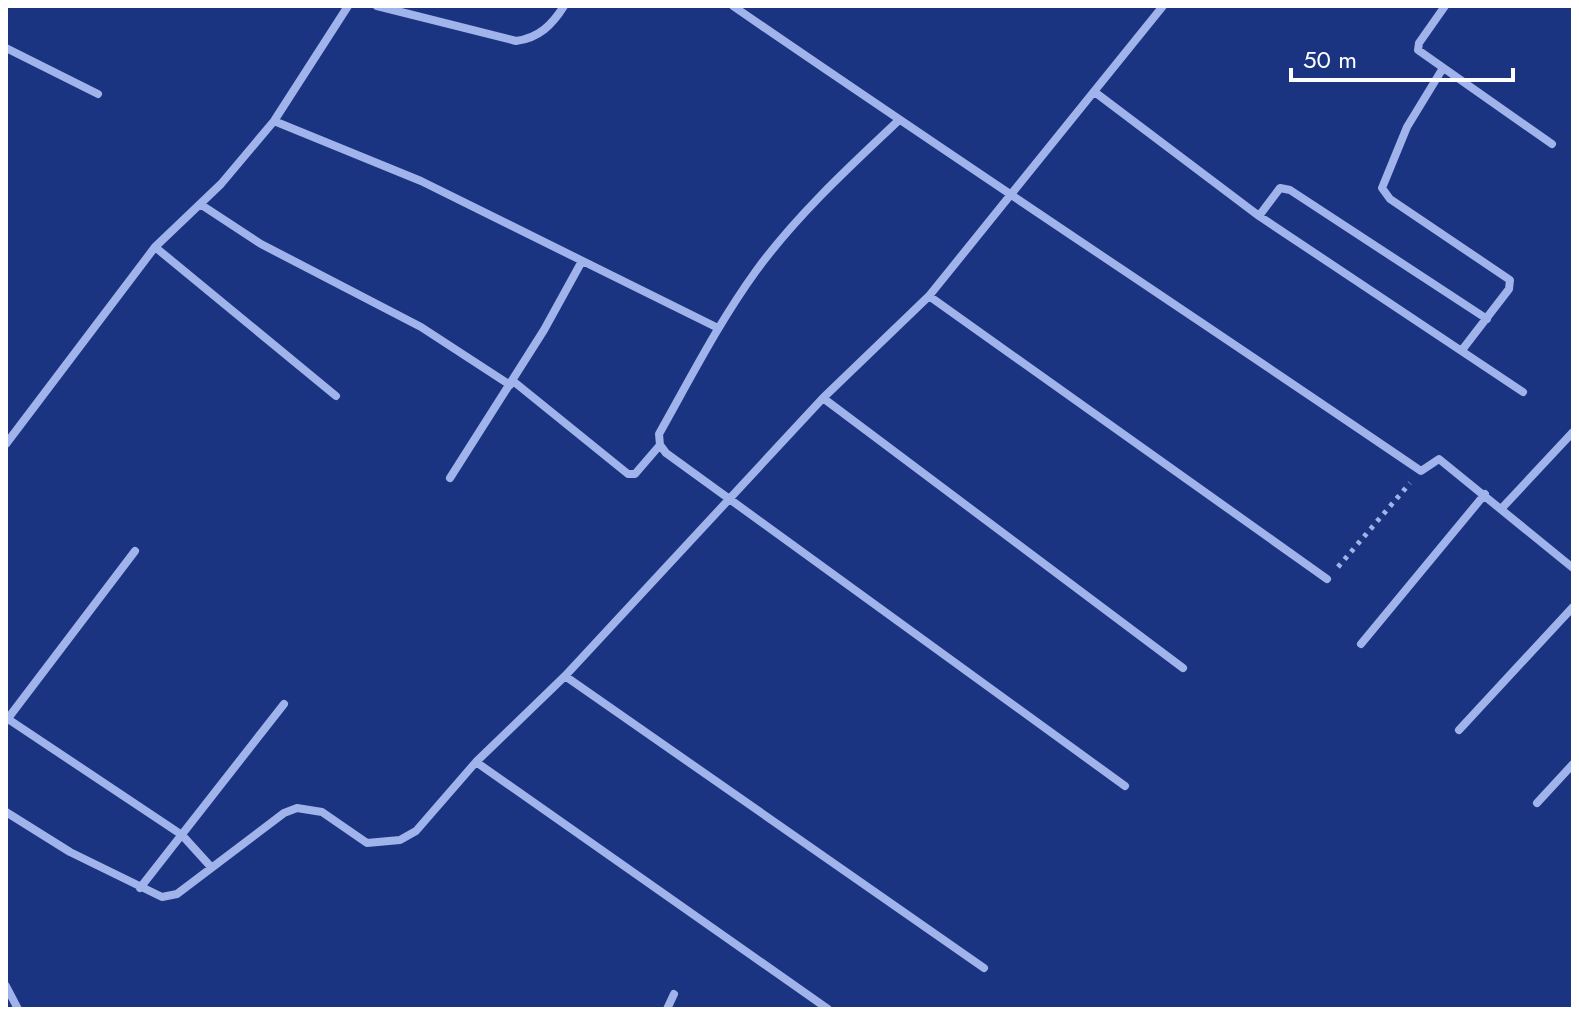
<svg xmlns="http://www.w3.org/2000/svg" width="1579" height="1015" font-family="Jost,sans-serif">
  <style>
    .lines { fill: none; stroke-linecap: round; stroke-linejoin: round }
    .path { stroke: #a0b3ea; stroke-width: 5; stroke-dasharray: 4 6; stroke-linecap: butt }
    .street { stroke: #a0b3ea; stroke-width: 8 }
  </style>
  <rect width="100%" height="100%" fill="#1b3482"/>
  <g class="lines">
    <path class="path" d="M1338,567L1410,483"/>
    <path class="street" d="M377,6L516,41C539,38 552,25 564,6
      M733,6C961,163 1192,315 1421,471L1439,459L1573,568
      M1445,6L1419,43L1418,50L1552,144
      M6,48L98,94
      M1443,68L1407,127L1382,188L1390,199L1510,280L1509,289L1462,350
      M1096,93L1259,216L1523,392
      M274,121L421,181L718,328
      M898,121C848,168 796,216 756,271C719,322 690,379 659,434L660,445L666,453L1125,786
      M200,204L261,244L421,327L510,385
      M1259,216L1280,188L1290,190L1487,319
      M155,247L336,396
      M929,296L1327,579
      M513,381L628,474H635L660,445
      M823,398L1183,668
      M6,444L155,247L221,184L274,121L348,6
      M450,478L544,330L582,261
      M1502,508L1573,432
      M1361,644L1485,494
      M565,676L984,968
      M8,719L182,835L211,867
      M6,721L135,551
      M1459,730L1573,607
      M476,762L828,1009
      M1537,803L1573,764
      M6,812L70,852L162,897L177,894L284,813L297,808L322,812L367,843L400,840L416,831L476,762L565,676L823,398L929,296L1163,6
      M140,888L284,704
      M6,986L18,1009
      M667,1009L674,994"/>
  </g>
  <rect width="1579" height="1015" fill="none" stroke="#ffffff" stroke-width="16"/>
  <path d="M1291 68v12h222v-12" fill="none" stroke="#ffffff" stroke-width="4"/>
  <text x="1303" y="68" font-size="24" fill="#ffffff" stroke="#1b3482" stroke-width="6" paint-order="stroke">50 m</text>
</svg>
